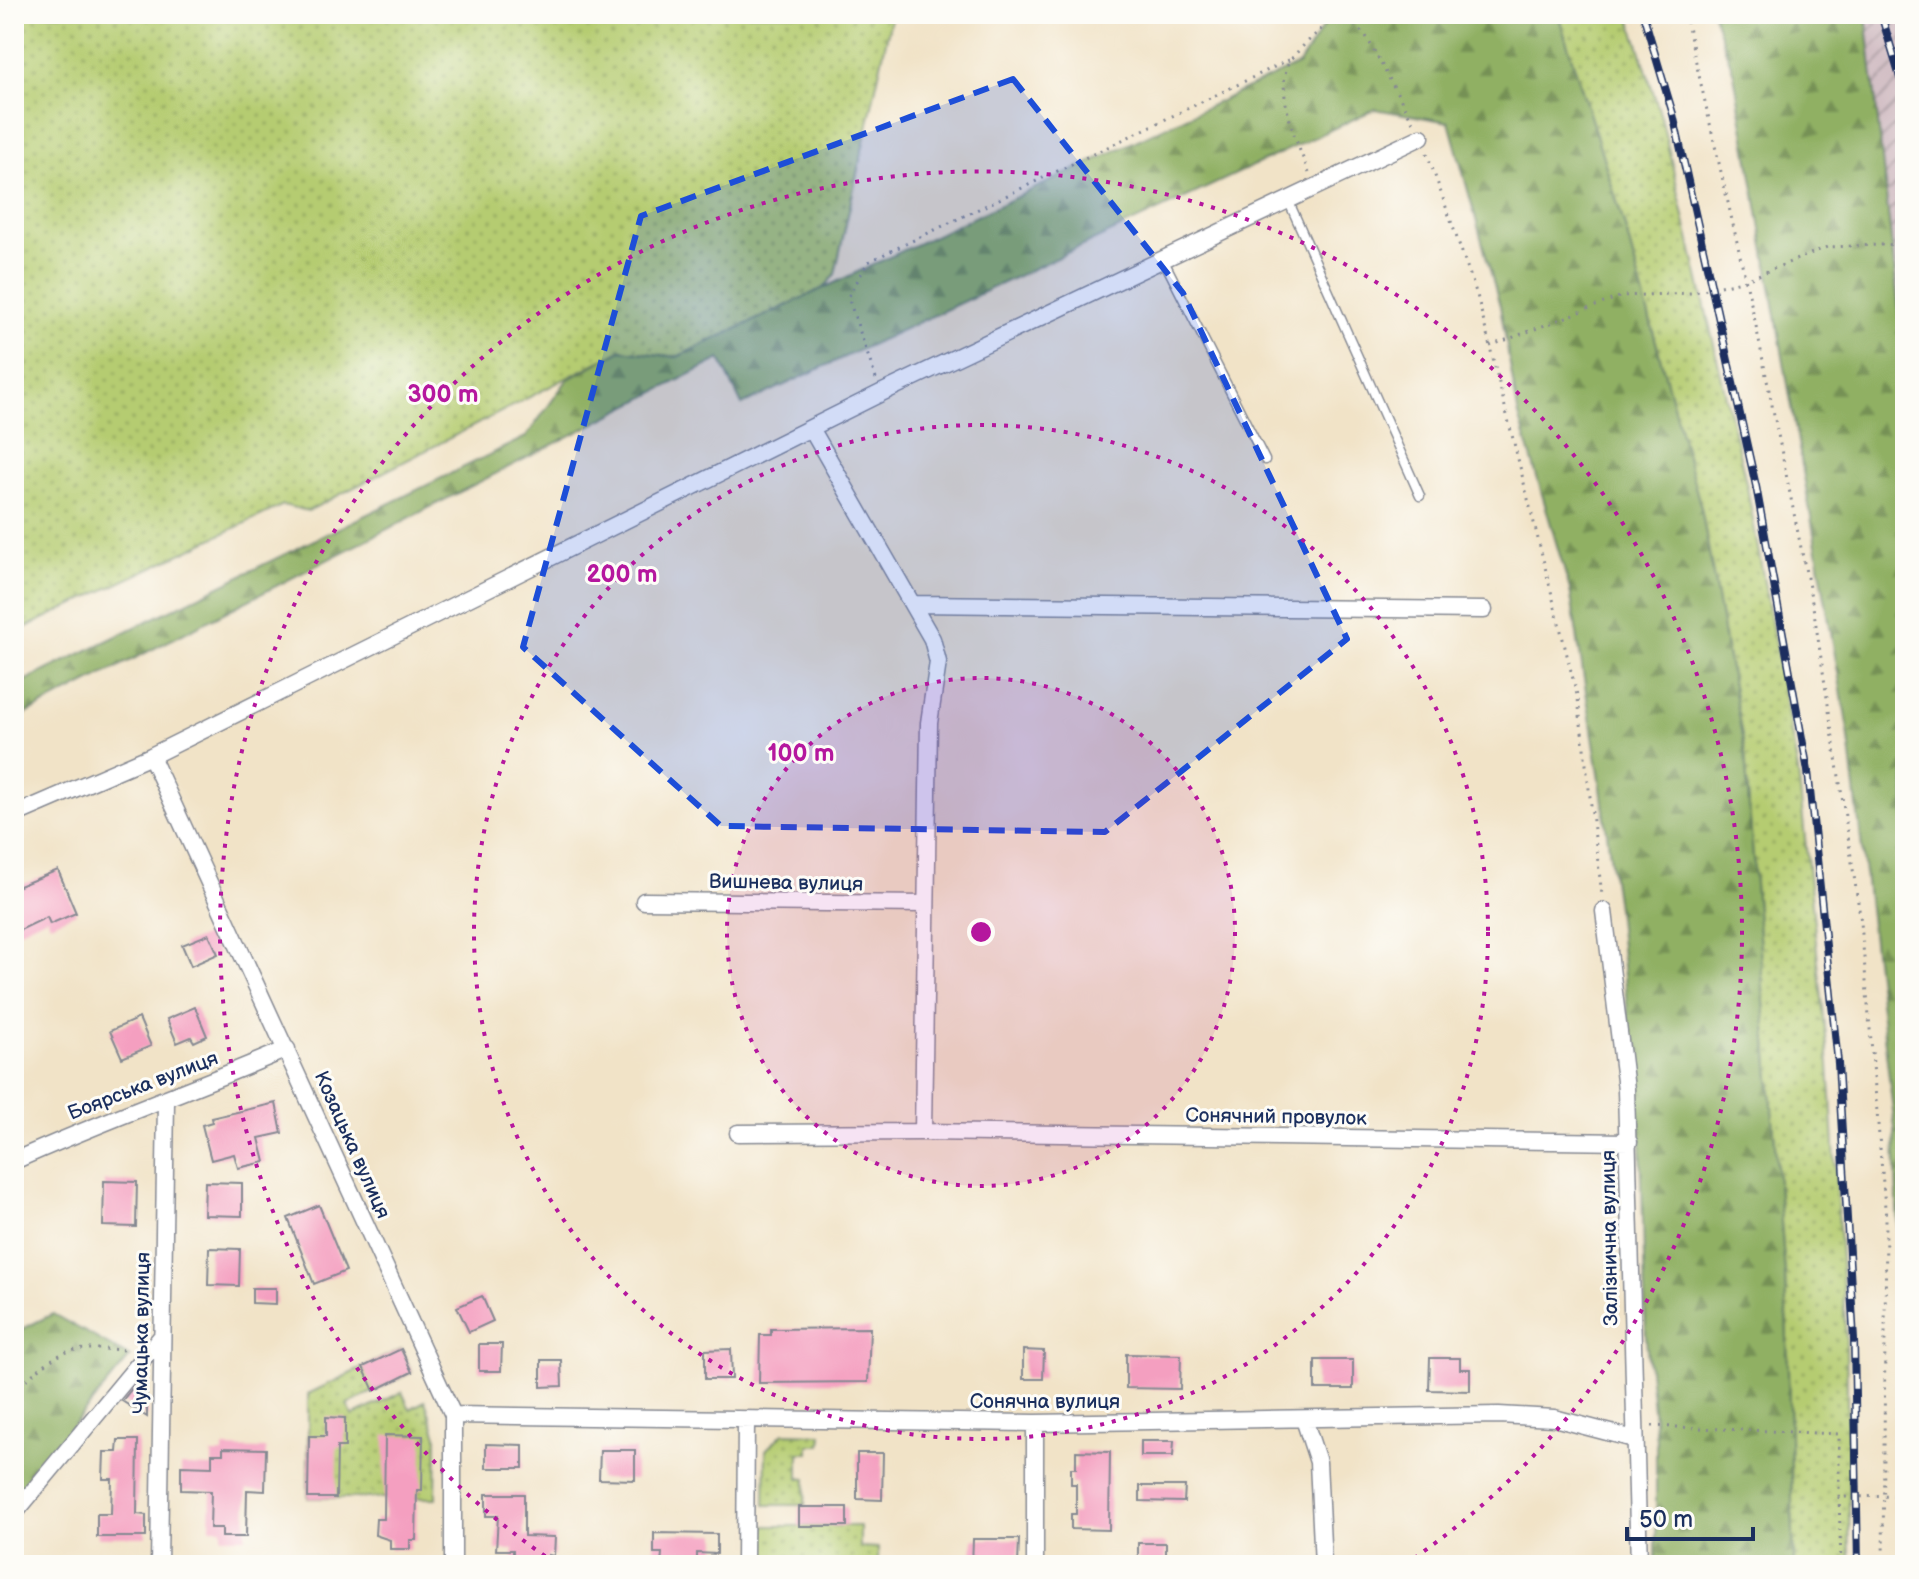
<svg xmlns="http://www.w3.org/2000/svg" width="1919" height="1579" font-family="'Balsamiq Sans',sans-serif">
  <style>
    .industrial { fill: url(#industrial-furrows) }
    .grass { fill: url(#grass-dots); stroke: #687e68; stroke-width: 2 }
    .forest { fill: url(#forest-firs); stroke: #567060; stroke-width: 2 }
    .building { fill: #f49fc0 }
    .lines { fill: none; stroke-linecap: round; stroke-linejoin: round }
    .service-casing { stroke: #868992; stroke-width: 11 }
    .minor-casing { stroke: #868992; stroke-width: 19 }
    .path { stroke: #868992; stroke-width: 3; stroke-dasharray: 2 6; stroke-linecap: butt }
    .service { stroke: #fff; stroke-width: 8 }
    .minor { stroke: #fff; stroke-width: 16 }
    .rail-casing { stroke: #1b2f5e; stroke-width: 8 }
    .rail { stroke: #fdfcf7; stroke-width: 5; stroke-dasharray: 15; stroke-linecap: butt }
    .marked { fill: #1d4ed8; fill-opacity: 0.2; stroke: #1d4ed8; stroke-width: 6; stroke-dasharray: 16 10; stroke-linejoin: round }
    .ring { fill: none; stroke: #b5179e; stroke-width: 4; stroke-dasharray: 4 8 }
    .labels { text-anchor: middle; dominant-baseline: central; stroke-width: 6; stroke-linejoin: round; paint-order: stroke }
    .street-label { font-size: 20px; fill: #1b2f5e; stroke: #fdfcf7 }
    .centre { fill: #b5179e; stroke: #fdfcf7; stroke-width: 4 }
    .ring-label { font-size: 24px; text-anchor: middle; font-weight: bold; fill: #b5179e; stroke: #fdfcf7; stroke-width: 6; stroke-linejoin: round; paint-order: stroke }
  </style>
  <defs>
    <pattern id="industrial-furrows" width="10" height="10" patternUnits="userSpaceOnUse" patternTransform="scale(2)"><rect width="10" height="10" fill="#d2bec4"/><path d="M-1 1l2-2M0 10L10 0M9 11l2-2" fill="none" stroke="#aa9ba2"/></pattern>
    <pattern id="grass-dots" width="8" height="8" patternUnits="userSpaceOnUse" patternTransform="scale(2)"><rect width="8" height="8" fill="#b5cc71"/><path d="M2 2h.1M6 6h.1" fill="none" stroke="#92a660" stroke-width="1.8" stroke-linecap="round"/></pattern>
    <pattern id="forest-firs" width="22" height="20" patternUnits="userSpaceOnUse" patternTransform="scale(2)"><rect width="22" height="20" fill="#90b063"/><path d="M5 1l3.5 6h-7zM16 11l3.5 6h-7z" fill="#759055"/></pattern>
  </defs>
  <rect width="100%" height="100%" fill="#fdfcf7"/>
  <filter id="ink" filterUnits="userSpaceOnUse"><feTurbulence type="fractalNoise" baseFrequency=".0125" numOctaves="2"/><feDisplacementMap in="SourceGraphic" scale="16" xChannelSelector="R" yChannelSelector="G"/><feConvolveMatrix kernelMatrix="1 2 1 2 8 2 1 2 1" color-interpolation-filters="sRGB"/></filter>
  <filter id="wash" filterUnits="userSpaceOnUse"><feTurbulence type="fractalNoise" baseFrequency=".006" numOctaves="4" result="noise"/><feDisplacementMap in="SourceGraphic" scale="32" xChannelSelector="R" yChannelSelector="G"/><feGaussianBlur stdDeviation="1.8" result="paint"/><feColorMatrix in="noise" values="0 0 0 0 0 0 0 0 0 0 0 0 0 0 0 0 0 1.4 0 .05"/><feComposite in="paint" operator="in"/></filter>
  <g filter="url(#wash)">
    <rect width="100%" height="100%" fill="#f1e3c7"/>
    <path class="industrial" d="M1866,14H1905V366Z"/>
    <path class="grass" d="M14,14H892L835,274L821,292L677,357L621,350L308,511L283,505L14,633Z
      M1558,14H1629L1661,117L1747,487L1798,772L1829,1065L1846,1340L1850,1565H1794L1785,1274L1745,754L1701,508L1624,224Z
      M401,1349L412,1372L347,1405L353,1416L402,1392L410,1409L425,1401L437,1436L436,1498H308V1394Z
      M783,1433L822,1434L821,1445H809V1453H799V1478L806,1479L805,1505H765L766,1450Z
      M765,1526H860V1547L878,1548V1565L765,1562Z"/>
    <path class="forest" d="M1331,14H1558L1624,224L1701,508L1745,754L1785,1274L1794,1565H1656V1440L1646,1339L1641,1143L1617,908L1600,780L1570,590L1518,412L1500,306L1449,122L1375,109L742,405L720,359L14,720V686L526,437L567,380L621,350L677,357L1299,64Z
      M1713,14H1866L1905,366V1502L1895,1128L1848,730L1734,74Z
      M53,1314L130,1357L14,1496V1333Z"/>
    <g id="blocks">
      <path class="building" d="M58,870L76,913L50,924L47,917L14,933V888Z
        M209,934L218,954L191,966L182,945Z
        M195,1007L207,1036L194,1042L191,1037L177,1043L167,1019Z
        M139,1018L151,1046L122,1058L110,1031Z
        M276,1103L282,1133L259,1138L265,1162L238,1168L234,1154L211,1160L202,1125L212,1122L211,1118Z
        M104,1181L137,1182L136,1227L103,1226Z
        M205,1182L242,1183V1216L204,1215Z
        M319,1205L346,1271L314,1284L288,1218Z
        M209,1248L240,1249L239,1286L208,1285Z
        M252,1288H276V1304L252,1303Z
        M482,1296L493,1321L469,1332L457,1307Z
        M870,1328L868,1382L759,1383L760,1335H771V1329Z
        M479,1344H502L501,1371H479Z
        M401,1349L412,1372L374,1391L363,1367Z
        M731,1349L732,1379H705V1350Z
        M1023,1350L1044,1351L1043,1379H1023Z
        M1126,1354L1181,1355L1180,1389L1126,1388Z
        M1430,1358H1460V1369H1470V1391L1429,1390Z
        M541,1360H561L562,1386L541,1387Z
        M1315,1360H1353V1389H1315Z
        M134,1386L147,1395V1417L122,1401Z
        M326,1417L345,1418V1447H337L336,1498H308L309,1436H326Z
        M385,1435L423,1436L422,1490H417L416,1540H410V1549H390V1540L375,1535L376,1519H384Z
        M118,1440H138L137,1514L146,1515V1537H97V1514H111L112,1479H103L104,1452H117Z
        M1141,1441H1174L1173,1456H1141Z
        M486,1444L523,1445V1468H486Z
        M223,1448L266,1449L265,1491L247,1490L246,1537H222V1528H210L211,1491L181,1490V1466L212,1467V1454H223Z
        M600,1450H635V1480L599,1479Z
        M1076,1451L1110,1452L1109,1530L1071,1529V1514H1076V1484H1071V1468H1076Z
        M857,1453H883L882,1500L857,1499Z
        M1140,1486H1185L1184,1502L1140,1501Z
        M486,1494H524V1536L555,1537L554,1556L548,1555L547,1565H513V1550H496L498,1516H486Z
        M799,1507H847V1526H799Z
        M654,1533L717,1534V1554L697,1553V1565H661L662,1553H654Z
        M973,1539H1019L1018,1565H972Z
        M1138,1543H1166V1565H1138Z"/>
    </g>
  </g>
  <g filter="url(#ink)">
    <use href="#blocks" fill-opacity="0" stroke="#868992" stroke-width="2"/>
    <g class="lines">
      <defs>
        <path id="service" d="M1288,200L1420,496
          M1163,259L1265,460"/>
        <path id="minor" d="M812,430L932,639L938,662L929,723L923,1132
          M915,604L1484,610
          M151,756L453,1415V1565
          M14,815L151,756L881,393L1421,137
          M644,901L926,904
          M1604,911L1626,1089L1639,1565
          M738,1133L923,1132L1629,1142
          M14,1161C104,1120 197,1088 287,1049
          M453,1415L1035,1423L1499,1415L1554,1418L1634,1439
          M1304,1419L1318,1462L1323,1565
          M14,1514L161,1337
          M159,1565L166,1101
          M745,1565L746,1421
          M1035,1565V1423"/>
      </defs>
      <use href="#service" class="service-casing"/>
      <use href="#minor" class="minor-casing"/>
      <path class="path" d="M1343,14L1366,36L1414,124
        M1685,14L1755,321L1814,612L1861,922L1886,1219L1883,1565
        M1427,153L1477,295L1578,699L1602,895
        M1309,173C1298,146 1271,84 1292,58C1305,42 1323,29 1337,14
        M1490,346L1622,296L1691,293L1711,288L1746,280L1827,247L1905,244
        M876,379L848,297L868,262L1291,59
        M14,1390C65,1347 61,1347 128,1350
        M1652,1426L1839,1434V1497L1905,1496
        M14,1474L22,1479
        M1839,1497L1841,1565"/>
      <use href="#service" class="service"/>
      <use href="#minor" class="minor"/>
      <defs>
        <path id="rail" d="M1643,14L1673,114L1756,486L1808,771L1838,1063L1854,1340L1858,1565
          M1881,14L1905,94"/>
      </defs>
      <use href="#rail" class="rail-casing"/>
      <use href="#rail" class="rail"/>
    </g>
  </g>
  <path class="marked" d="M1013,79L1183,293L1347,639L1105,832L721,826L523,647L641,216Z"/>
  <circle cx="981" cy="932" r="254" fill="#b5179e" fill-opacity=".12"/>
  <g class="ring">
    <circle cx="981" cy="932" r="254"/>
    <circle cx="981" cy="932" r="507"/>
    <path d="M555 1563A761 761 0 1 1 1407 1563"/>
  </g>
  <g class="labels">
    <g class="street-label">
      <text transform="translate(786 883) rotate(1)">Вишнева вулиця</text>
      <text transform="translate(143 1086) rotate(-21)">Боярська вулиця</text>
      <text transform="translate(1276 1117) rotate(1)">Сонячний провулок</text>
      <text transform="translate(352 1145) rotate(66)">Козацька вулиця</text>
      <text transform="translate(1610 1238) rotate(-91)">Залізнична вулиця</text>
      <text transform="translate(142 1333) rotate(-89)">Чумацька вулиця</text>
      <text x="1045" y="1402">Сонячна вулиця</text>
    </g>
  </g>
  <circle cx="981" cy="932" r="12" class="centre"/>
  <g class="ring-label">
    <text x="443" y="402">300 m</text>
    <text x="622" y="582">200 m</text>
    <text x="801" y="761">100 m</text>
  </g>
  <rect width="1919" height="1579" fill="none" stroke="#fdfcf7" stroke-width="48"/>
  <path d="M1627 1527v12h126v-12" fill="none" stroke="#1b2f5e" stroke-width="4"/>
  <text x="1639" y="1527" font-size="24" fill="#1b2f5e" stroke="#fdfcf7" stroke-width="6" paint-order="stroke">50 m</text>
</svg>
